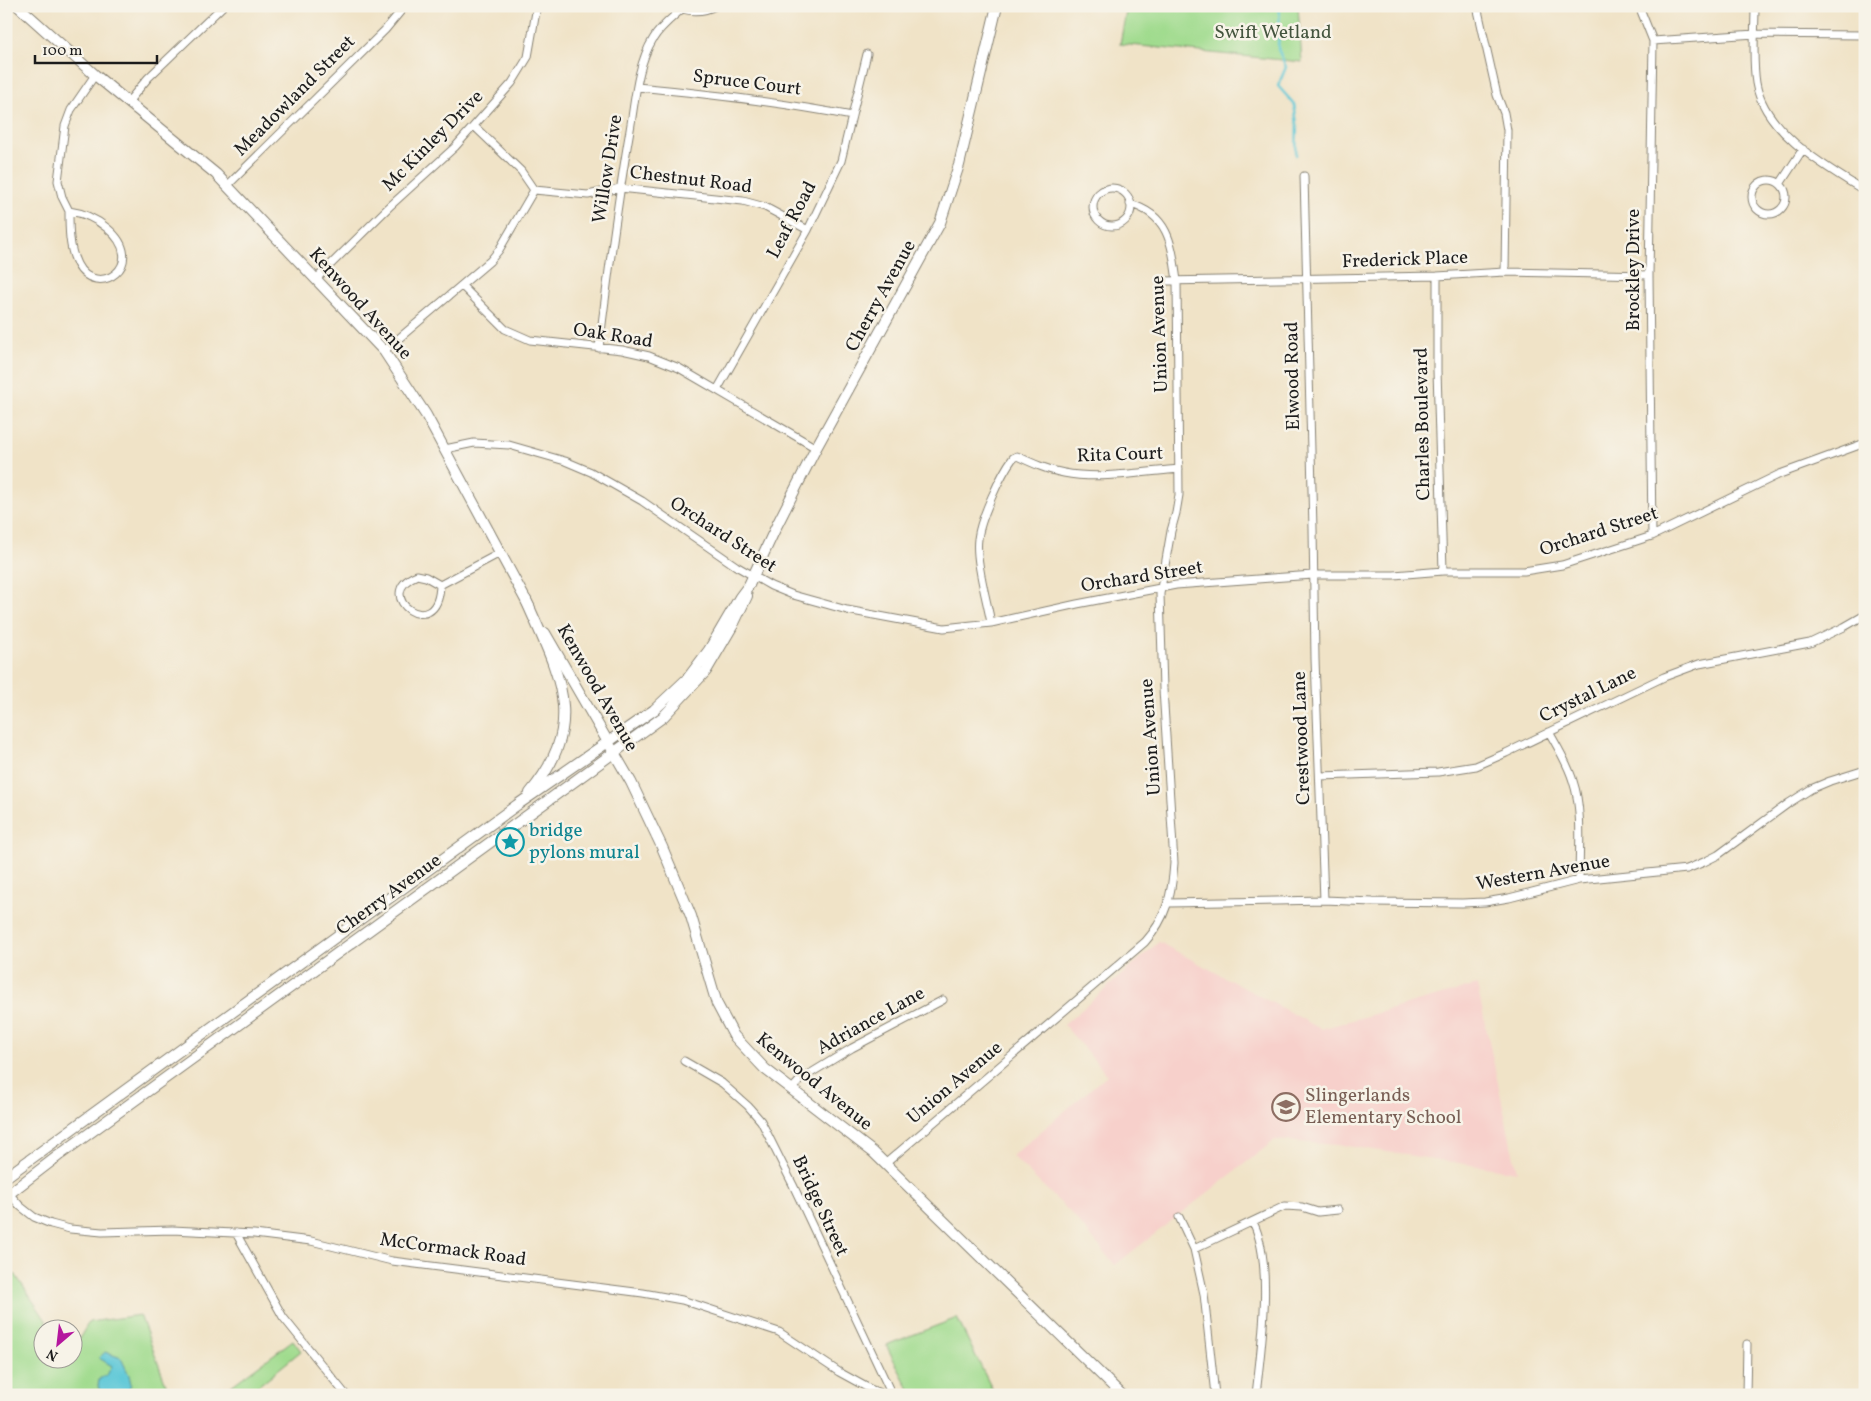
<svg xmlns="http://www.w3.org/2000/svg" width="1871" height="1401" font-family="Vollkorn,serif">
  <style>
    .built { fill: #f7d0cb }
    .green { fill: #a0db8e; stroke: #5e7c55 }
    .water { fill: #5cc7d7; stroke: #3c727a }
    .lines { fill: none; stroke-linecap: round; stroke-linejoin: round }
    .stream { stroke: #5cc7d7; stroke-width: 2.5 }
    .street-casing { stroke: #868072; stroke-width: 9 }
    .secondary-casing { stroke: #868072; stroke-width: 12 }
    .primary-casing { stroke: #868072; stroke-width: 12 }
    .street { stroke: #fff; stroke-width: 7 }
    .secondary { stroke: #fff; stroke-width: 10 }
    .primary { stroke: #fff; stroke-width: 10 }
    .labels { text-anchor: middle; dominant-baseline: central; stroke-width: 5; stroke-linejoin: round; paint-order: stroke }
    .park-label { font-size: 19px; fill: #44553e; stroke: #f7f3e8 }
    .street-label { font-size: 19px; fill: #1c1c1c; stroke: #f7f3e8 }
    .culture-label { font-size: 19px; fill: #0d838f; stroke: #f7f3e8; text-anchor: start }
    .education-label { font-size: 19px; fill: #785e54; stroke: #f7f3e8; text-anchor: start }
  </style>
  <rect width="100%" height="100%" fill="#f7f3e8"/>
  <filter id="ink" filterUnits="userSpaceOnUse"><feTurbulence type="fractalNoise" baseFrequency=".02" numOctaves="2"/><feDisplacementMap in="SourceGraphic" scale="10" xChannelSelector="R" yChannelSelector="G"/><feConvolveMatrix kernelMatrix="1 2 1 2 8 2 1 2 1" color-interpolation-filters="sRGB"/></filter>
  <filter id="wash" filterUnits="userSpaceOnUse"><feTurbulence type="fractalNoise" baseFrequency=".0096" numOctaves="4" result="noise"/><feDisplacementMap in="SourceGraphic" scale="20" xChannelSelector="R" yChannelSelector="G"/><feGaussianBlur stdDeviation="1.12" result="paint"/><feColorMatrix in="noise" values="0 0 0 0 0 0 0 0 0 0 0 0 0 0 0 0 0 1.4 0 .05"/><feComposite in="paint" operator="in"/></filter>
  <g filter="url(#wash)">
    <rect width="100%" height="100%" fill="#f0e3c7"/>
    <path class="built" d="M1159,942L1321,1029L1477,985L1517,1172L1348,1146L1275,1140L1115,1265L1073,1215L1012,1156L1107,1075L1064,1025Z"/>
    <path class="green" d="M1127,6H1298L1302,62L1120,44Z
      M15,1274L51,1328H42V1358H72L73,1349L89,1322L140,1315L170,1395H6V1285Z
      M957,1318L995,1395H912L886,1345Z
      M293,1340L301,1351L247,1395H219Z"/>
    <path class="water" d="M105,1352L121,1358L129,1375L131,1384L126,1395H106L98,1387L99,1379L107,1375L112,1366L99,1358Z"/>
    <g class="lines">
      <path class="stream" d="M1280,6L1278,49L1286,67L1278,86L1294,104L1297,124L1296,155"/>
    </g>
  </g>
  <g filter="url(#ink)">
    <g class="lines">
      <defs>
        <path id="street" d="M1477,6L1497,95L1504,113L1507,130L1505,272
          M1639,6L1653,41L1649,275L1652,536
          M1755,6C1755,32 1752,58 1756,83C1764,132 1826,167 1865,191
          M682,9C694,12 704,12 715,6
          M1653,41L1755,34L1865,35
          M637,87C710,94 781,102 852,116
          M128,102L148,78L223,6
          M474,126L521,171L534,190L588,195L620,188L743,201L765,207L808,230
          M1304,176L1313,529L1315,659L1324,900
          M1752 197a17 17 0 1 1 34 0a17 17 0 1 1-34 0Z
          M1780,184L1803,149
          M227,186L385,30L405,6
          M1093 207a19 19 0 1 1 38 0a19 19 0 1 1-38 0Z
          M69,211C84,213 95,218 107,228C151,264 96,301 77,264C69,248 69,229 69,211Z
          M69,211L62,197L58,181L65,126L71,110L95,75
          M1437,276V370L1443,571
          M316,279L389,207L455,147L512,83L528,57L537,6
          M1163,281L1437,276L1505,272L1649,275
          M462,286L505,329L530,340L622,350L649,356L679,368L816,448
          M599,348C608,276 617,203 630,130C635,101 637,65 653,39C660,27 672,18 682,9
          M384,351L490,261L499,250L534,190
          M717,390L808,230L841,161L867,54
          M445,449L474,443L509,445L565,461L591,472L642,501L736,566L771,586L793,595L847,610L944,628L991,623L1077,604L1176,585L1313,575H1394L1443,571H1524L1562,565L1652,536L1780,474L1865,443
          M417,575L426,577L440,585C438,645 369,595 417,575Z
          M440,585L500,553
          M991,623C987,601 975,559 978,539C980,519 1001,474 1013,458L1017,456C1032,463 1047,470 1064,473C1099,480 1143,472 1179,469
          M1549,732C1558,748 1568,764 1573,781C1583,810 1579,850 1579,880
          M1320,776L1438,772L1476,766L1506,753L1664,677L1699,664L1810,643L1844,627L1865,615
          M1169,903L1324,900L1373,902L1462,903L1485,902L1509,898L1579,880L1687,869L1704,862L1718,855L1789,803L1811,789L1830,781L1865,770
          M684,1061L722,1083L748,1106L761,1121L793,1185L892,1395
          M792,1089L801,1079L852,1048L943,1000
          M885,1164L1145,942C1167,918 1172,893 1174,863L1163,689L1160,594L1171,531L1176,513L1179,495L1177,281C1172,246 1170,215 1130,204
          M7,1191L20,1206L34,1217L51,1224L70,1229L102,1232L172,1230L254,1234L311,1241L392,1261L643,1293L682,1300L779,1332L839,1372L870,1389L885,1395
          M1179,1217L1194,1249L1204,1294L1215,1395
          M1253,1222C1274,1264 1261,1348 1256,1395
          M236,1233L283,1317L346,1395
          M1194,1249L1285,1206L1302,1207L1318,1212L1338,1210
          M1746,1395L1747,1344"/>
        <path id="secondary" d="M18,6L95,75L216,174L384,351L426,415L530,608
          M545,633L631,782L662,847L691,916L717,1004L734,1036L765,1069L873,1152L1122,1395"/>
        <path id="primary" d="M526,600C558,674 589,722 530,793
          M6,1177L517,805L654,710L688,678L709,650L740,597L749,585L777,525L816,448L940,223L959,165L997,6
          M6,1196L58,1156L663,717L706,671L733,625L747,596"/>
      </defs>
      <use href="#street" class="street-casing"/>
      <use href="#secondary" class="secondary-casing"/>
      <use href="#primary" class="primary-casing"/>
      <use href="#street" class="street"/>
      <use href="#secondary" class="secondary"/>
      <use href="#primary" class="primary"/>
    </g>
  </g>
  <defs>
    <symbol id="sight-ring" viewBox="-11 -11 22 22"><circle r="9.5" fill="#f7f3e8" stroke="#0f9aa8" stroke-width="1.5"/><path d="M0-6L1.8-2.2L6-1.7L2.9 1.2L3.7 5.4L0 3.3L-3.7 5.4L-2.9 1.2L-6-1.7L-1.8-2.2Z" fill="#0f9aa8"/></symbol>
    <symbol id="school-ring" viewBox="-11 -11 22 22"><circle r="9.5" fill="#f7f3e8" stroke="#8d6e63" stroke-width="1.5"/><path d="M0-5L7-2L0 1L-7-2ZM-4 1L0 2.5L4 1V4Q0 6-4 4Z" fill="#8d6e63"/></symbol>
  </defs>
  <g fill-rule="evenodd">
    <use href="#sight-ring" x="494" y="826" width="32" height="32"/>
    <use href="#school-ring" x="1270" y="1091" width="32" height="32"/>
  </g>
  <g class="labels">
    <g class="park-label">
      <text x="1273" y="33">Swift Wetland</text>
    </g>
    <g class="street-label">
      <text transform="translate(747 83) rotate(7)">Spruce Court</text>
      <text transform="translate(295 96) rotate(-45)">Meadowland Street</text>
      <text transform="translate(433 141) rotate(-45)">Mc Kinley Drive</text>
      <text transform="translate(608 169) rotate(-81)">Willow Drive</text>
      <text transform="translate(691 180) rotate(7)">Chestnut Road</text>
      <text transform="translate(792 220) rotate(-62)">Leaf Road</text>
      <text transform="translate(1405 260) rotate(-2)">Frederick Place</text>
      <text transform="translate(1634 270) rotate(-90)">Brockley Drive</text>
      <text transform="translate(881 296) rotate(-61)">Cherry Avenue</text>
      <text transform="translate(360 304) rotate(48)">Kenwood Avenue</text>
      <text transform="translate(1160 334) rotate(-92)">Union Avenue</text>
      <text transform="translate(613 336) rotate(9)">Oak Road</text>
      <text transform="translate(1293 376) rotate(-91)">Elwood Road</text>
      <text transform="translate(1423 424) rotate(-91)">Charles Boulevard</text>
      <text transform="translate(1120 455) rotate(-2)">Rita Court</text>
      <text transform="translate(1599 532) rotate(-18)">Orchard Street</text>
      <text transform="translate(723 535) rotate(33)">Orchard Street</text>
      <text transform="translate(1142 577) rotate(-9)">Orchard Street</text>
      <text transform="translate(597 688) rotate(60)">Kenwood Avenue</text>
      <text transform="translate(1588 695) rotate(-26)">Crystal Lane</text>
      <text transform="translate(1151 737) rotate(-94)">Union Avenue</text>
      <text transform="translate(1302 738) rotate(-92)">Crestwood Lane</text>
      <text transform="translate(1543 873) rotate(-10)">Western Avenue</text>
      <text transform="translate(389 895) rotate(-36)">Cherry Avenue</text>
      <text transform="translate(871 1021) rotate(-29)">Adriance Lane</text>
      <text transform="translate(814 1082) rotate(39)">Kenwood Avenue</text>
      <text transform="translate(955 1083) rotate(-40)">Union Avenue</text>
      <text transform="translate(820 1206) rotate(65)">Bridge Street</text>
      <text transform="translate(453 1250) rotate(8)">McCormack Road</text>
    </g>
    <g class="culture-label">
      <text x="529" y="831">bridge<tspan x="529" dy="22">pylons mural</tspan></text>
    </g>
    <g class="education-label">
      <text x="1305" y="1096">Slingerlands<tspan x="1305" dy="22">Elementary School</tspan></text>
    </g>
  </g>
  <rect width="1871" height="1401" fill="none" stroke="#f7f3e8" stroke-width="25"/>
  <g transform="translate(58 1344) rotate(208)"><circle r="24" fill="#f7f3e8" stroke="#9f9d96"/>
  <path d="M0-4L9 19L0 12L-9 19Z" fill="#b5179e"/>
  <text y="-8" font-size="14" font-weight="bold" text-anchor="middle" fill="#1c1c1c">N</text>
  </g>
  <path d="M35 55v8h122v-8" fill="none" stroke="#1c1c1c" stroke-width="2.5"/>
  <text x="42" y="55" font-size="15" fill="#1c1c1c" stroke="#f7f3e8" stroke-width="4" paint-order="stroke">100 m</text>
</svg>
